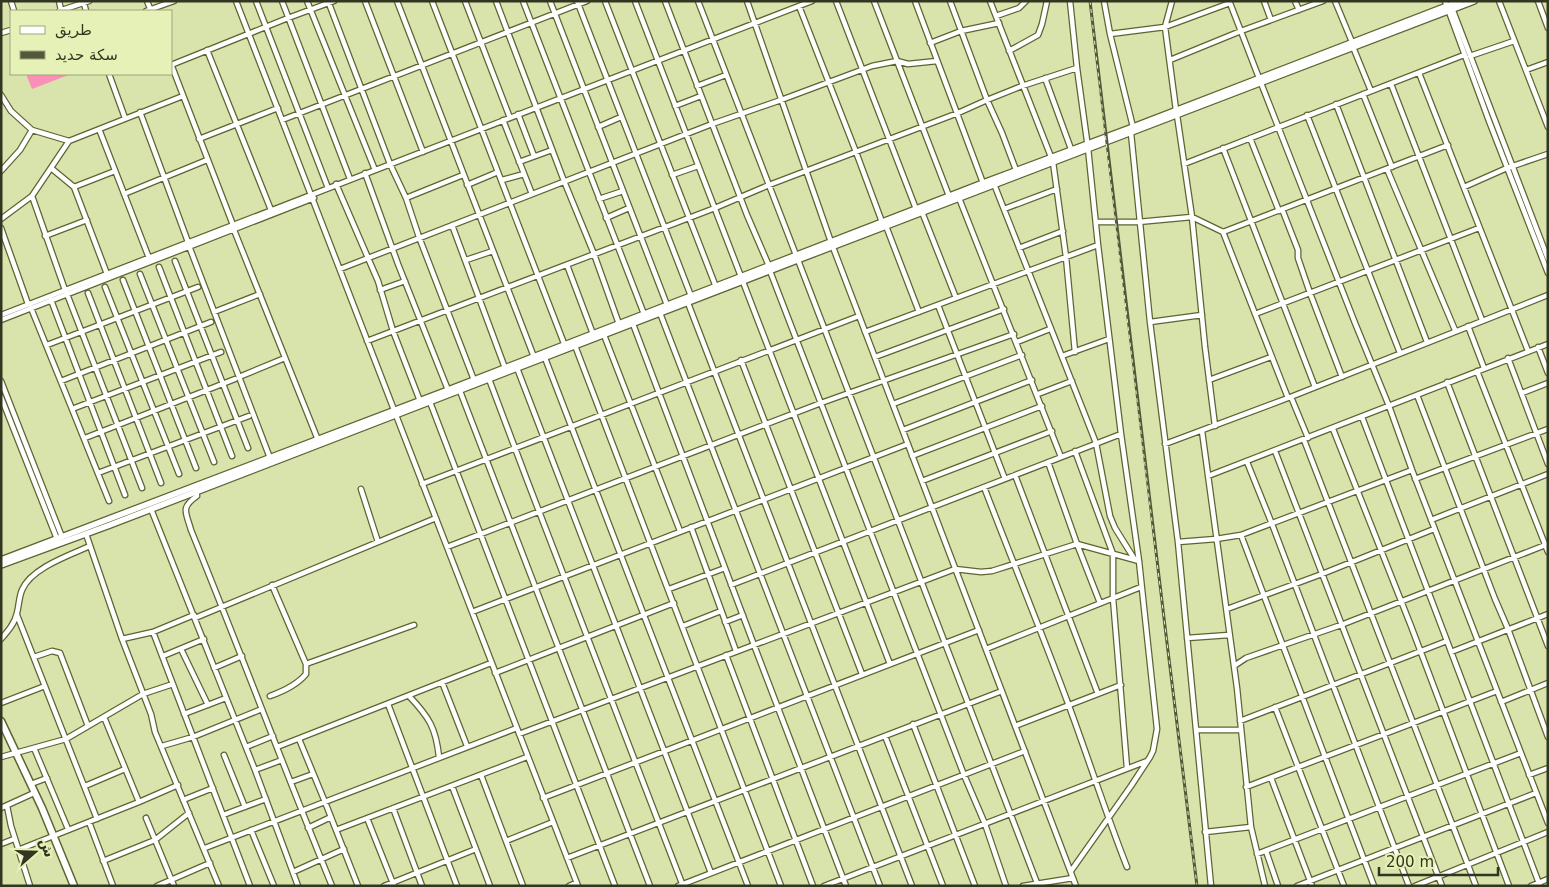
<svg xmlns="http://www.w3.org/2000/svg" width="1549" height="887" font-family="'DejaVu Sans',Cairo,sans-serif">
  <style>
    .green { fill: #fa8fb8 }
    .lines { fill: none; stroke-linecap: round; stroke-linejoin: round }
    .minor-casing { stroke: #5d6431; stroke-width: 7 }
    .major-casing { stroke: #5d6431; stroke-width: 8 }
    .highway-casing { stroke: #5d6431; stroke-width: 9 }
    .minor { stroke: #fff; stroke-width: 4.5 }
    .major { stroke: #fff; stroke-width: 5.5 }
    .highway { stroke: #fff; stroke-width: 6 }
    .rail-casing { stroke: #54583b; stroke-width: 3 }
    .rail { stroke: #e6f1b8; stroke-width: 1; stroke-dasharray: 4; stroke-linecap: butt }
  </style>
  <rect width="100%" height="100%" fill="#d9e3ac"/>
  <path class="green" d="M26,74H71L32,89Z"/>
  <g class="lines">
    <defs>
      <path id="minor" d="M11,1L14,11
        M59,1L61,10
        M147,1L151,11
        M236,1L578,886
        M256,1L328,188
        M282,1L350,179
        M307,1L375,170
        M328,1L390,164L406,198L419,237L474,380
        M365,1L423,152
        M397,1L534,357
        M432,1L565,346
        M465,1L510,118
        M496,1L564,181L594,254L619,324
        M523,1L644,314
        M550,1L667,305
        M577,1L691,296
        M605,1L716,287
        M635,1L890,664
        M665,1L747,215L769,266
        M698,1L796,255
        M747,1L831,242L1076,886
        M836,1L916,209
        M874,1L949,196
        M915,1L983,183
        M950,1L987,100L1022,86L1077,68
        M990,1L1053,162L1066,257L1075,352
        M1070,1L1077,68L1088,148L1098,245L1121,434L1139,561L1157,729L1153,751L1150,757L1131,786L1071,871
        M1104,1L1110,34L1133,127
        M1172,1L1165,27L1176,110
        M1264,1L1271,20
        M1295,1L1299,10
        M1335,1L1352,42
        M1445,1L1489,121L1548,273
        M1499,1L1548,127
        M1538,1L1548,28
        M84,3L86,11
        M1230,3L1259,78
        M799,6L856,152L882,222
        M1452,8L1548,259
        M59,11L89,1
        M146,11L174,1
        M996,16L1019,8L1026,1
        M1,33L11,30
        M1110,34L1165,27L1230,3
        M930,43L961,31L999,23
        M1353,47L1371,91
        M207,50L271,210
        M1009,51L1038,35L1042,24L1047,1
        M1470,56L1514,41
        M1170,60L1241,31L1323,1
        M171,64L233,225
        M171,65L288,18L334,1
        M1526,70L1548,62
        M1419,73L1528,351
        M109,74L125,118
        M1045,78L1071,149
        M1261,83L1355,323L1389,406L1412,470L1548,823
        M1391,84L1482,320
        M697,86L726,75
        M1363,94L1392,167
        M1,95L11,111L32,130L69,141L183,96
        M1336,104L1427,342
        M675,106L701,96
        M140,112L188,242
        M518,114L534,156
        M1177,115L1192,217L1205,347L1215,426
        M1307,115L1400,353
        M282,120L587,1
        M503,120L532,194
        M598,127L621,117
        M99,129L149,258
        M1131,133L1150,322L1178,542L1211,886
        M1250,138L1279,211
        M199,139L278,108
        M1223,148L1315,387
        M519,162L552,150
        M1184,164L1464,55
        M51,168L74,187L107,274
        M1387,169L1455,330
        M1,171L20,150L32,130
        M365,173L398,264L448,390
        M672,175L698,166
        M502,180L524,174
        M336,184L378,281L393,331L420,401
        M994,184L1096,443L1110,516L1115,528L1135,560
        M467,185L498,172
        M74,187L115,171
        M1464,187L1507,168L1548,154
        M124,194L207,160
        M32,196L65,290
        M406,198L463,175
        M959,198L1061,457
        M599,199L623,191
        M1004,209L1057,189
        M1282,209L1298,250V258L1310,293L1342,377
        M922,212L956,298
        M606,218L629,208
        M1,219L32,196L69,141
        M1096,222H1138L1192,217L1223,232L1288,398
        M452,225L505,368
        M886,226L919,312
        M1,228L28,304
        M234,230L318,440
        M1223,232L1448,145
        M45,236L87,220
        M189,246L270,458
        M1019,248L1063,231
        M466,260L493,251
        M798,260L1037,883
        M175,261L248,448
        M567,265L593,334
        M159,267L232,456
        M340,269L712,124L781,100L872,66L897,61L908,64L937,61
        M770,271L964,775L985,824L1006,886
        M140,274L214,462
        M123,280L196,468
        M105,287L179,474
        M380,290L405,281
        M88,293L161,483
        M67,294L142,488
        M51,300L125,495
        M688,303L912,886
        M938,305L1005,479
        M31,308L72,409L221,352
        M214,312L260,294
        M660,313L880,886
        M1255,314L1479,228
        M1,315L812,1
        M1,320L314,198
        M1150,322L1202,315
        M633,324L754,645L955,569L981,572L992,571L1077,544L1139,561
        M1468,326L1484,368
        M865,332L1098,245
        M604,335L680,531
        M367,341L715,208L769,185L958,113L987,100L1002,133L1016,170
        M1017,342L1050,329
        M574,343L781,886
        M47,345L198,287
        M1538,347L1548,373
        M1062,356L1109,339
        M875,357L1004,309
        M545,358L748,886
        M1508,358L1548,464
        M741,360L862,674
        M517,368L711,873
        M1477,371L1548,552
        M239,377L285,358
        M489,379L527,480L683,886
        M1209,380L1271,357
        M1,381L62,537
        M61,381L211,322
        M1447,382L1548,646
        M460,391L650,886
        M1522,393L1548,383
        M1038,394L1072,381
        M1417,395L1495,599L1508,629L1548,737
        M1,397L57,539
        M1291,397L1308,438
        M430,402L615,886
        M893,404L1022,355
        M72,409L109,501
        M1362,417L1540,886
        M1333,429L1411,626L1509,886
        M903,430L1032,380
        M1202,431L1237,688L1251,827L1265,886
        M85,438L235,379
        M1304,440L1476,886
        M1165,444L1288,398L1548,295
        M1075,451L1113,554V598L1127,768
        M1275,451L1442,886
        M912,456L1042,406
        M1048,462L1077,544L1100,603
        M1247,462L1272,524L1409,886
        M98,473L249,416
        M1015,475L1098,694
        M1208,476L1548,344
        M1415,479L1548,429
        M922,481L1052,431
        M422,484L859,316
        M984,487C1012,560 1042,633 1069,706C1089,760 1106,814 1127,867
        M361,489L378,542
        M196,490L197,496C180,508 186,512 191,530C239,648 284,768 332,886
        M151,509L255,770L298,886
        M1431,520L1548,474
        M691,527L736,651
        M86,534L122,639L151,714L155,732L219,886
        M1241,535L1374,886
        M1178,542L1216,539L1241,535L1412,470
        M447,547L821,403L1014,334
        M731,585L1121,434
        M669,589L725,568
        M1227,609L1322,574L1434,529
        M472,612L908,444
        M17,615L97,819
        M195,618L436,518
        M725,622L743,615
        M683,626L721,611
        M153,632L250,886
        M1187,638L1229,635
        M1,639C8,631 15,623 17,613C19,605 19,597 22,590C31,568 70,555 90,546
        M122,639L153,632L194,615
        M181,649L208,705
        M986,649L1141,587
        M1451,652L1548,614
        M726,655L813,886
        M163,656L204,639
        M34,657L52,651L60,653L88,726
        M306,664L414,625
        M1234,666L1246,658L1341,625L1548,544
        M214,668L242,656
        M495,673L674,603
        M442,682L467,746
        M270,696C284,691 297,685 306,674V664L272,585
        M409,696C429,717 436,728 439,757
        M1501,702L1548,683
        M1,703L45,686
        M388,704L457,886
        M1275,707L1344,886
        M184,714L226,698
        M104,717L139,802
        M1240,721L1447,641
        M913,724L975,886
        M1015,726L1121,685
        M1196,730H1240
        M519,734L754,645L846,886
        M885,736L943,886
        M299,739L325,802L358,886
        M162,746L193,737L262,709
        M246,747L273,736
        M277,747L491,663
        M34,748L68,829
        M224,755L245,807
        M1,757L66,739L143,694L173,684
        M255,770L282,760
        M481,775L523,886
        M1529,775L1548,768
        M1271,778L1312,886
        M291,782L313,774
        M31,784L47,778
        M85,786L125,769
        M452,786L490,886
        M1246,787L1497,691
        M543,798L979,630
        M183,800L213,788
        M7,806L11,826L30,886
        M1,808L34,793
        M393,808L422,886
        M223,815L266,799
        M146,818L174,886
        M367,818L394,886
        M89,822L113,886
        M308,828L331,817
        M251,830L274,886
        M336,830L527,757
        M1205,832L1251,827
        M506,841L553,822
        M1,844L14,839
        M205,848L517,728
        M18,850L139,802L178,785
        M1266,851L1278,886
        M1257,854L1521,753
        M567,858L1002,691
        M103,861L155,840L189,813
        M293,872L344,849
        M157,886L210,863
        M384,886L476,849
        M569,886L576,883
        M678,886L1025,751
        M824,886L1147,761
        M1023,886L1073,878
        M1297,886L1536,793
        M1415,886L1548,832
        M1531,886L1548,879"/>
      <path id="major" d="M1,560L448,390L983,183L1133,127L1460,1
        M1,565L110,525L813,254L1474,1"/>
      <path id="highway" d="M1,721L42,808L74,886"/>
    </defs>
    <use href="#minor" class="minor-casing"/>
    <use href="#major" class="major-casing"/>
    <use href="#highway" class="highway-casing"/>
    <use href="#minor" class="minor"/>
    <use href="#major" class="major"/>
    <use href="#highway" class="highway"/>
    <defs>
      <path id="rail" d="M1090,1C1123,296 1161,591 1197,886"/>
    </defs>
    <use href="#rail" class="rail-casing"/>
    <use href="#rail" class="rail"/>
  </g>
  <rect width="1549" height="887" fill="none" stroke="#32351f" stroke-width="5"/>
  <rect x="10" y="10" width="162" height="65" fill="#e6f1b8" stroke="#9ea67b"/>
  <rect x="20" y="26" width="25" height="8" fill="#ffffff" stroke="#9ea67b"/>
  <text x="55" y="35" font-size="15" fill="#32351f">طريق</text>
  <rect x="20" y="51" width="25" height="8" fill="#54583b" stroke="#9ea67b"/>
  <text x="55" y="60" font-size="15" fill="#32351f">سكة حديد</text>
  <g transform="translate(35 852) rotate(70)" stroke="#e6f1b8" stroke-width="4" paint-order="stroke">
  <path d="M0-4L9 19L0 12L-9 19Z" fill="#32351f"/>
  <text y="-8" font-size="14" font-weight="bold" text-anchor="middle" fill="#32351f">ش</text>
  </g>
  <path d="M1379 867v8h119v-8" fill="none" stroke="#32351f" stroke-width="2.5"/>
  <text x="1386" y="867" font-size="15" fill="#32351f" stroke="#e6f1b8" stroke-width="4" paint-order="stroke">200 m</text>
</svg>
